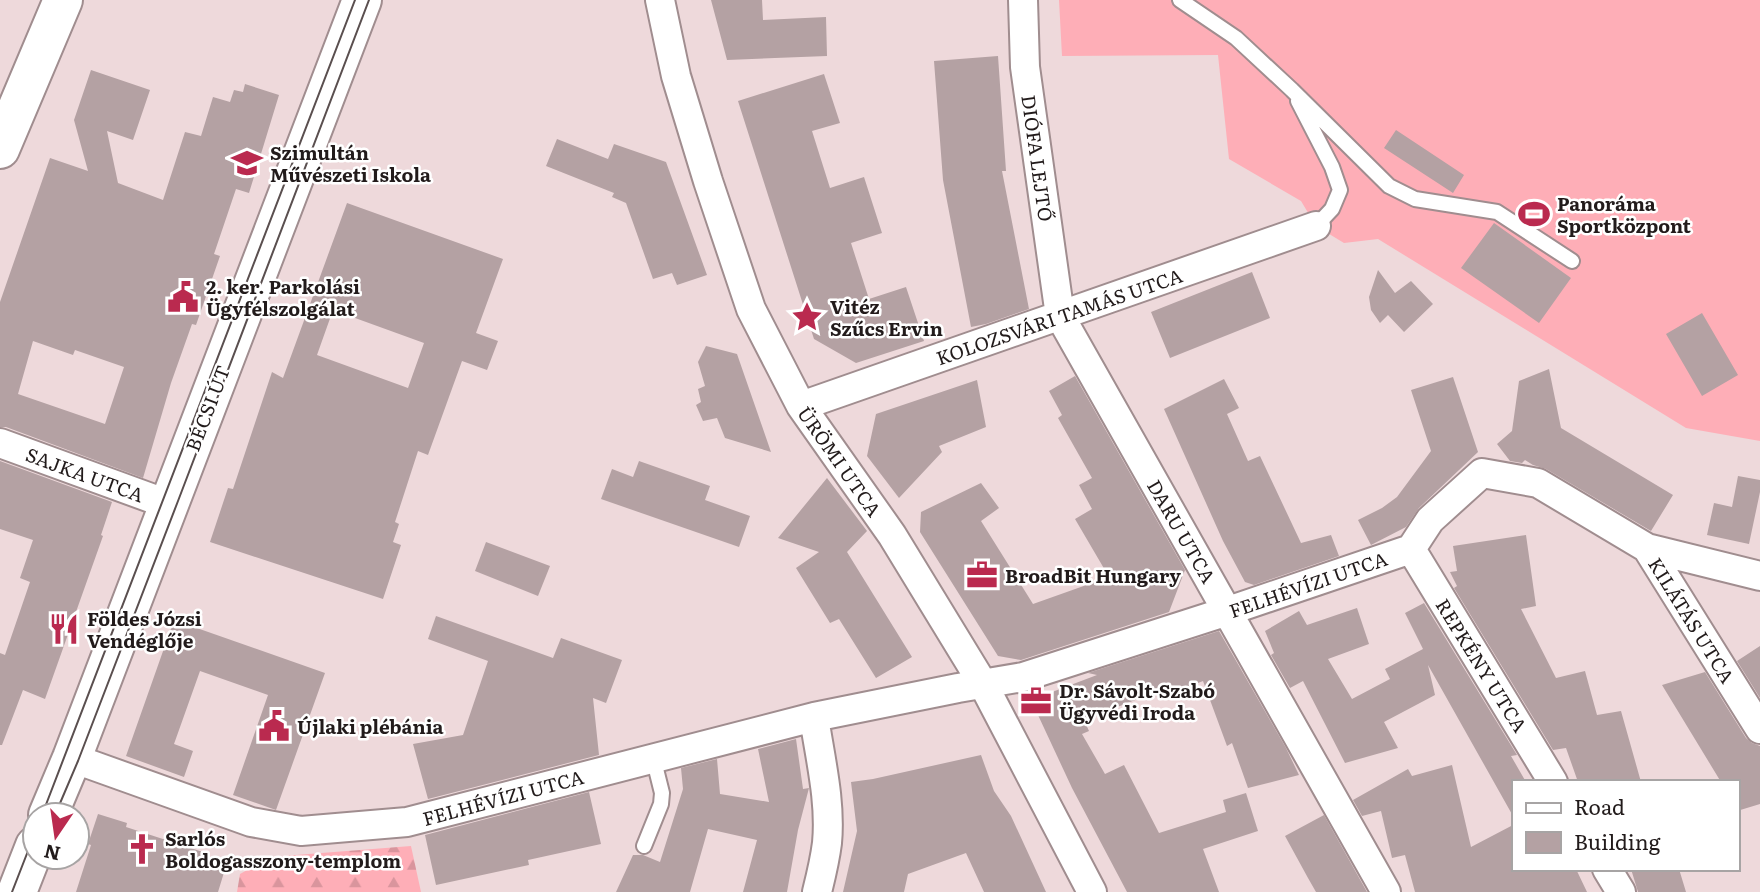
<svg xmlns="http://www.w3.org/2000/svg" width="1760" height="892" font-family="Literata,serif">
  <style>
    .forest { fill: url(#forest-firs) }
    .pitch { fill: #feaeb7 }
    .building { fill: #b4a1a3; fill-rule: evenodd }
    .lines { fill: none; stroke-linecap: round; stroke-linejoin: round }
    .lane-casing { stroke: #a08d8f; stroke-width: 18 }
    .street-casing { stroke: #a08d8f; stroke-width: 32 }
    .secondary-casing { stroke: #a08d8f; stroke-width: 42 }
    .lane { stroke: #fff; stroke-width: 14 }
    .street { stroke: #fff; stroke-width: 28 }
    .secondary { stroke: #fff; stroke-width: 38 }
    .tram { stroke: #5a4f4f; stroke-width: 2 }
    .labels { text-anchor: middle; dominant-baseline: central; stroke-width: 5; stroke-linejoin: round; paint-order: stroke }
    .poi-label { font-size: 19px; font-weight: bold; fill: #221b1b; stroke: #fff; text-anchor: start }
    .street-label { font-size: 19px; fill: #221b1b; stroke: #fff }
  </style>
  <defs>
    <pattern id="forest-firs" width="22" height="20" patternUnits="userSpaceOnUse" patternTransform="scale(1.75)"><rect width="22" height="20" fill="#feaeb7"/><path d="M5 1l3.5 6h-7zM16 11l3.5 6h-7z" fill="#d9959d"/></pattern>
  </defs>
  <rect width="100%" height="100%" fill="#eed9db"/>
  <path class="forest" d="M411,846L421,892H237L240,874L270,857Z"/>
  <path class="pitch" d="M1059,0H1760V441L1686,428L1378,239L1344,243L1316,226L1301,201L1229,159L1218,55L1062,56Z"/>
  <path class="building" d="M711,0H762L763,20L826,17L827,56L727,60Z
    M998,56L1006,171H1002L1029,309L986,324L971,327L943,180L934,61Z
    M91,70L150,90L133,140L107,131L118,183L163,200L185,132L201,136L213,97L230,102L234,90L243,92L245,84L279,95L249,193L236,189L214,254L220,256L196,325L192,324L171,383L143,478L6,427H0V302L50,158L88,171L74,120ZM33,341L73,355L75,350L124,367L105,424L18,394Z
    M824,74L840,123L812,131L830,188L864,177L882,233L851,243L869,299L906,287L924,341L856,363L814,339L738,101Z
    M1396,130L1464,175L1453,193L1384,148Z
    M557,139L608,159L614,144L666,162L707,275L677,285L672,273L653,279L626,203L612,197L614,193L546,166Z
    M347,203L503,259L476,333L498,341L487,370L462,361L428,455L418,451L395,522L399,524L393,542L401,545L383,599L210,542L228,488L233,489L272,372L283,378ZM333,310L424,343L408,388L317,355Z
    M1494,223L1571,278L1539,323L1461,268Z
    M1378,270L1395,293L1411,281L1433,304L1404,332L1388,315L1380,323L1371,310L1369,297Z
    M1252,272L1270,318L1170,358L1151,312Z
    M1702,313L1738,375L1702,396L1666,334Z
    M706,346L737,354L771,452L725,438L717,418L703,421L696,405L701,402L698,389L705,386L698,362Z
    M1549,369L1561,428L1673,495L1651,531L1546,469L1533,465L1525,460L1522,463L1510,461L1497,444L1512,431L1519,381Z
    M1075,376L1185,570L1169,612L1021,660L998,656L920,532L921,512L981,483L999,508L981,521L1033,604L1109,577L1075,519L1092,509L1079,485L1092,478L1058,418L1062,415L1049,391Z
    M1453,377L1478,452L1419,508L1406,527L1371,545L1358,520L1382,508L1397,497L1431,451L1411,390Z
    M1224,379L1239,408L1227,414L1248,461L1260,456L1301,543L1331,535L1339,556L1254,585L1245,582L1223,541L1164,409Z
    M977,380L986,427L939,446L942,452L899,498L867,456L876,414Z
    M0,461L112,502L101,535L103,536L45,699L23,690L2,745H0V653L5,655L30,582L20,578L33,540L0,529Z
    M639,461L710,486L705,500L750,516L739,547L601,499L612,469L633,477Z
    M1738,476L1760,480V492L1749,544L1707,535L1714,503L1732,507Z
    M827,478L867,531L847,552L912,657L876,678L839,619L830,623L796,568L819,552L778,538Z
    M1526,535L1536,606L1521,609L1556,678L1585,671L1597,715L1621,711L1641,782H1578L1566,748L1553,750L1454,588L1457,586L1450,572L1457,571L1453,546Z
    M486,542L550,566L538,596L475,571Z
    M1424,603L1517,755L1511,756L1526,782H1513V816L1428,665L1435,695L1384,722L1398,748L1345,763L1303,681L1290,688L1271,655L1274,653L1265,631L1299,611L1307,625L1357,608L1369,644L1328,659L1352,699L1390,679L1385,669L1423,649L1405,613Z
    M436,616L553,658L561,638L622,660L606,703L593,698L599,755L428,799L413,744L463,735L488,661L428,639Z
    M174,620L325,673L276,810L233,795L268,695L200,671L174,744L193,751L184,777L126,756Z
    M1219,631L1286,748L1299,775L1248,788L1232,743L1227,746L1203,681L1168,695L1166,688L1084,720L1089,731L1082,734L1105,774L1124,765L1159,833L1226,812L1223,800L1246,793L1258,831L1203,849L1219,892H1127L1072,788L1031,700L1097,675L1088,673Z
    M1760,646V698L1737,661Z
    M1705,672L1746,738L1752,743L1760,746V804L1737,811V782H1721L1662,685Z
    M796,739L803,789L809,788L798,830L787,892H743L757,840L708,829L690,892H616L633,855H643L660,862L683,789L681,768L717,759L720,794L769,802L758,749Z
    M981,755L994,791L1011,816L1046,892H984L966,853L908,874L904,892H843L857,831L851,782L873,779Z
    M1452,765L1471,847L1513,825V869H1576L1587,892H1415L1405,855L1392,858L1381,811L1362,816L1353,800L1408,769L1412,776Z
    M589,792L601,844L528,860L529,865L436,885L425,835Z
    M98,814L127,823L126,827L209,854L207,860L226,866L218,892H76L91,845L88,844Z
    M1324,815L1367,892H1316L1308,878L1285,836Z
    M1631,869H1679L1686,892H1638Z"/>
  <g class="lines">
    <defs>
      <path id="lane" d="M1180,0L1236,38L1292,90L1389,186L1415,199L1497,212L1572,261
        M1298,101L1332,167L1340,190L1332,209L1316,226
        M644,846L661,804L662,793L653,757"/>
      <path id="street" d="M660,0L676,76L708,181L751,309L801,406L892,535L983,684L1092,892
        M1023,0L1025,67L1060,316L1386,892
        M801,406L1316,226
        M0,443L170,505
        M1647,548L1760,729
        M1411,549L1553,782
        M814,717C820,758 831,801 827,843C825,859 821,876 817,892
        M72,758L251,822L301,831L407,822L814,717L958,688L1023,677L1228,611L1411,549L1430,520L1482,473L1538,483L1647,548L1760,576
        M1607,869L1621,892"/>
      <path id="secondary" d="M0,149L63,0
        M48,815L72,758L362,0
        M17,892L35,846"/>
    </defs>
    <use href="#lane" class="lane-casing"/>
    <use href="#street" class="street-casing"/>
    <use href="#secondary" class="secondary-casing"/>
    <use href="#lane" class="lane"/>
    <use href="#street" class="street"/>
    <use href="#secondary" class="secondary"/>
    <path class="tram" d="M42,815L355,0
      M55,815L78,761L178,501L369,0
      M12,892L35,833"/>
  </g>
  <defs>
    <symbol id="school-bare" viewBox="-9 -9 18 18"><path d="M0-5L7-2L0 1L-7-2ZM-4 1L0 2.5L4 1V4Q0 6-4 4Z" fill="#ba2a4f" stroke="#fff" stroke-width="2.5" paint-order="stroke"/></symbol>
    <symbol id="stadium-bare" viewBox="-9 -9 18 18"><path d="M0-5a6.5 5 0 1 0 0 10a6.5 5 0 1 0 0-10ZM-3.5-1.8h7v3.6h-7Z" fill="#ba2a4f" stroke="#fff" stroke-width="2.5" paint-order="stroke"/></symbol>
    <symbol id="civic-bare" viewBox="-9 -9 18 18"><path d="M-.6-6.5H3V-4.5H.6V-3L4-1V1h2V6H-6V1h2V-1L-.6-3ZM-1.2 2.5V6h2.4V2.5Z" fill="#ba2a4f" stroke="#fff" stroke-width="2.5" paint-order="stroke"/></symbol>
    <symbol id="sight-bare" viewBox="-9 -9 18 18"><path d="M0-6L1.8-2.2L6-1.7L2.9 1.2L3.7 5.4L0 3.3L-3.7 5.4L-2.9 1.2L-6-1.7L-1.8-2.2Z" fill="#ba2a4f" stroke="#fff" stroke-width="2.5" paint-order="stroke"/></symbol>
    <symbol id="office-bare" viewBox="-9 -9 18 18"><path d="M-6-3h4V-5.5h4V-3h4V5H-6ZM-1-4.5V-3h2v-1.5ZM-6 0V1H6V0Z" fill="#ba2a4f" stroke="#fff" stroke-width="2.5" paint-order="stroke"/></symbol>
    <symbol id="restaurant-bare" viewBox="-9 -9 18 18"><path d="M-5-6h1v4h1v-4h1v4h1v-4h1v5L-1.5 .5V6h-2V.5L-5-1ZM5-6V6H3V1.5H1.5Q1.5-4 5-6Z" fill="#ba2a4f" stroke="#fff" stroke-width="2.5" paint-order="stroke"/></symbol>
    <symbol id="church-bare" viewBox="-9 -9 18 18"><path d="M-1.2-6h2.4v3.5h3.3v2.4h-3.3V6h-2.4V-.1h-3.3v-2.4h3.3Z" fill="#ba2a4f" stroke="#fff" stroke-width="2.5" paint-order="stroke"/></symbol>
  </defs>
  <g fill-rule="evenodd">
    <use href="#school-bare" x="225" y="141" width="44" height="44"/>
    <use href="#stadium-bare" x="1512" y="192" width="44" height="44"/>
    <use href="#civic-bare" x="161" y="275" width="44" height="44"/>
    <use href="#sight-bare" x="785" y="295" width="44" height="44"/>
    <use href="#office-bare" x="960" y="553" width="44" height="44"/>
    <use href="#restaurant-bare" x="42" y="607" width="44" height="44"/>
    <use href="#office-bare" x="1014" y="679" width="44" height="44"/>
    <use href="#civic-bare" x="252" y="704" width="44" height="44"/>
    <use href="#church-bare" x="120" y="827" width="44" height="44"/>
  </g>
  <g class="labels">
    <g class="poi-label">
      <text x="270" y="152">Szimultán<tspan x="270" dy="22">Művészeti Iskola</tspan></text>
      <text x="1557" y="203">Panoráma<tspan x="1557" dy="22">Sportközpont</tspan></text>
      <text x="206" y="286">2. ker. Parkolási<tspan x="206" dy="22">Ügyfélszolgálat</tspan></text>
      <text x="830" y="306">Vitéz<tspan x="830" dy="22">Szűcs Ervin</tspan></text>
      <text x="1005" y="575">BroadBit Hungary</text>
      <text x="87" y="618">Földes Józsi<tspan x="87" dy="22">Vendéglője</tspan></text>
      <text x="1059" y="690">Dr. Sávolt-Szabó<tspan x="1059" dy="22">Ügyvédi Iroda</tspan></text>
      <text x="297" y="726">Újlaki plébánia</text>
      <text x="165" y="838">Sarlós<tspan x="165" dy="22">Boldogasszony-templom</tspan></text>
    </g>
    <g class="street-label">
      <text transform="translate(1038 158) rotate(82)">DIÓFA LEJTŐ</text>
      <text transform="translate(1059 316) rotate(-19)">KOLOZSVÁRI TAMÁS UTCA</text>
      <text transform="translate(207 408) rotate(-69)">BÉCSI ÚT</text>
      <text transform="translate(840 461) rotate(55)">ÜRÖMI UTCA</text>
      <text transform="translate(85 474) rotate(20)">SAJKA UTCA</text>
      <text transform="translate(1182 531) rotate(60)">DARU UTCA</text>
      <text transform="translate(1308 584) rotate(-19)">FELHÉVÍZI UTCA</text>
      <text transform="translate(1692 620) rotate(58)">KILÁTÁS UTCA</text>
      <text transform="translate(1482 665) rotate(58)">REPKÉNY UTCA</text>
      <text transform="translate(503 797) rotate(-15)">FELHÉVÍZI UTCA</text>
    </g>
  </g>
  <rect x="1512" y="780" width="228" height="91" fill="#ffffff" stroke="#a7a4a4" stroke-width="2"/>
  <rect x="1526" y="803" width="35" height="10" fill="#ffffff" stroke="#a7a4a4" stroke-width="2"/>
  <text x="1574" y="815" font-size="21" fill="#221b1b">Road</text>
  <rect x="1526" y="832" width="35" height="21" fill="#b4a1a3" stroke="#a7a4a4" stroke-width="2"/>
  <text x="1574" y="850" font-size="21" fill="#221b1b">Building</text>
  <g transform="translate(56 836) rotate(193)"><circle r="33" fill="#ffffff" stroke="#a7a4a4" stroke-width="2"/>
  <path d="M0-5L12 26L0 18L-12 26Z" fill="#ba2a4f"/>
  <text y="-10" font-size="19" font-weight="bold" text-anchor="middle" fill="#221b1b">N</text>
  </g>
</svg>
